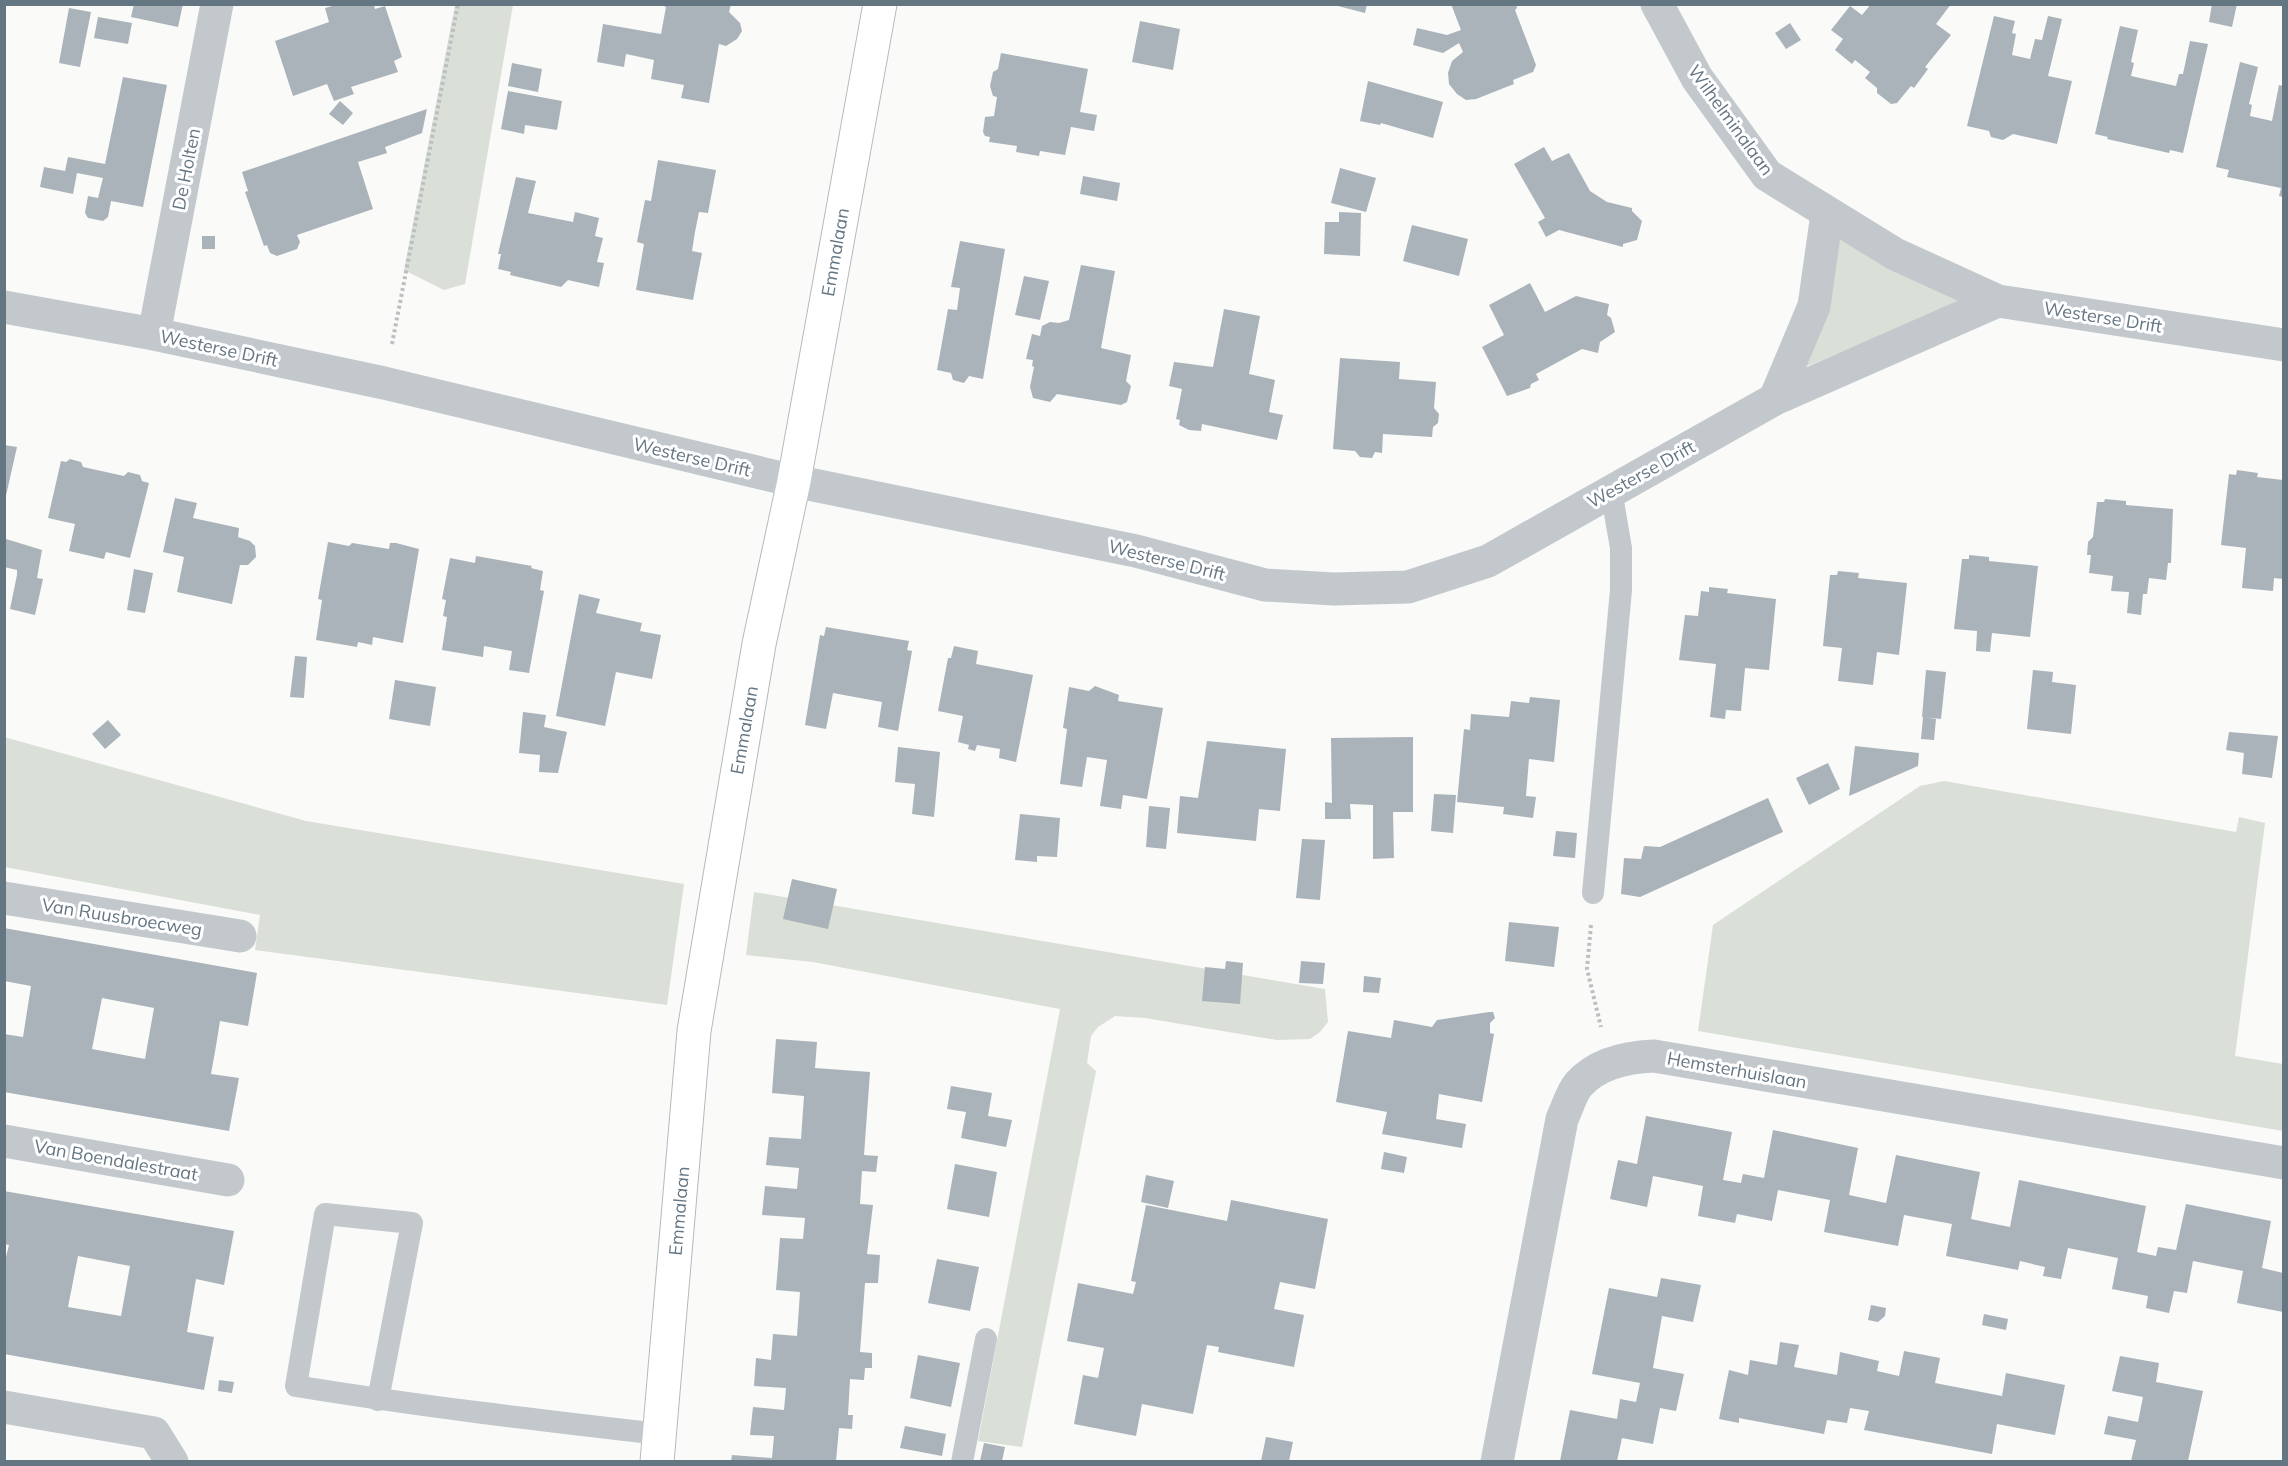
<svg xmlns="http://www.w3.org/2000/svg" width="2288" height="1466" font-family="Mulish,sans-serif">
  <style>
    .green { fill: #dadfd7 }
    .building { fill: #aab3b9; fill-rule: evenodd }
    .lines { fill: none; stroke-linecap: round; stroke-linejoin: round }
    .secondary-casing { stroke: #b3babf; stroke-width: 35 }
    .path { stroke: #bbbfc2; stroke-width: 4; stroke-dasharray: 3 3; stroke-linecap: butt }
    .lane { stroke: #c3c8cc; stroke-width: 22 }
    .street { stroke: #c3c8cc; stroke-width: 33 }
    .secondary { stroke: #fff; stroke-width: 33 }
    .labels { text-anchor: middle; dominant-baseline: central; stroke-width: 6; stroke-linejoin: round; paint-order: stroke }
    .street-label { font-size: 18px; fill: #657683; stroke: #fff }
  </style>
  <rect width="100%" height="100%" fill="#fafaf8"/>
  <path class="green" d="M455,5H513L465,284L444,290L404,270Z
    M1835,235L1964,301L1803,368Z
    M4,737L306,821L684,884L667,1005L255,950L260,915L5,867Z
    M1944,781L2236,832L2239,817L2265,823L2235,1056L2283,1064V1131L1698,1031L1713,925L1920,786Z
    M754,892L1325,989L1328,1022L1320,1032L1310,1039L1277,1040L1145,1018L1115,1016L1098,1027L1091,1036L1087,1063L1096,1071L1022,1447L978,1441L1060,1009L813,962L746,955Z"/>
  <path class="building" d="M134,4H183L178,27L131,17Z
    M659,4H731L729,12L740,23L742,31L737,39L726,46L719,44L709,103L681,98L684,85L651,79L654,60L626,54L624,67L597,62L603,24L661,34L666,7Z
    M1330,4H1367L1365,13Z
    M1451,4H1516L1517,8L1515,10L1536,65L1533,72L1513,80L1514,84L1476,99L1466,100L1457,94L1449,84L1448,73L1452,61L1463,52L1459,43L1443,53L1413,45L1417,28L1447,35L1461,30Z
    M1871,4H1951L1936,24L1951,35L1925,67L1928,69L1914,88L1911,86L1897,103L1891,104L1877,93V88L1865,78L1870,72L1855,60L1852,64L1835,50L1843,39L1831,30L1850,6L1862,15Z
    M2212,4H2237L2232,27L2209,22Z
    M336,5H374L375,9L385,6L402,57L394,61L398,72L351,87L354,94L334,101L327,84L293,96L275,41L329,22L325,8Z
    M69,8L91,12L80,67L59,63Z
    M1994,16L2015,21L2012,33L2016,34L2012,55L2030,59L2035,39L2042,40L2048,16L2062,19L2048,76L2072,81L2057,144L2013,134L2003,140L1991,137L1989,131L1967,126Z
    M98,17L132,23L128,44L94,38Z
    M1140,21L1180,29L1173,70L1132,62Z
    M1790,23L1801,40L1786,49L1775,33Z
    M2120,26L2138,30L2131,62L2134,63L2131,76L2176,86L2179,74H2183L2190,41L2208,44L2183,153L2170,150L2169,153L2107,139L2108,137L2095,134Z
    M1001,53L1088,69L1080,112L1097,115L1094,131L1071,127L1065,155L1040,151L1039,156L1016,152L1017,146L989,142L990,137L985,136L983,132L985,117L994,116L997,97L993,96L990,86L993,72L998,69Z
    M2240,62L2258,67L2249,104L2252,105L2250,116L2272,121L2279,85L2283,86V197L2279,196L2281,188L2227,177L2229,170L2216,167Z
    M512,63L542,69L538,92L508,86Z
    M123,77L167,85L143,207L111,201L108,217L103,221L88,218L85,213L88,196L98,198L103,178L77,173L73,194L40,187L44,167L65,171L68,157L105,164Z
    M1368,81L1443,102L1433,138L1381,123L1380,125L1360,121Z
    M508,91L562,101L557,130L525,125L524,134L501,129Z
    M340,101L353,113L343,125L329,114Z
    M427,109L422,133L385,147L387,153L358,162L373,209L297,235L300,242L297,249L277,256L270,253L267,245L264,246L245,192L248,191L242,172Z
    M1544,147L1552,161L1569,153L1590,191L1607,202L1632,208V211L1642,221L1637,240L1623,244V247L1559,230L1546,237L1538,222L1545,218L1514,164Z
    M658,160L716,170L708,213L699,212L695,232L692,251L702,253L693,300L636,290L644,244L637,242L645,200L651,201Z
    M1340,168L1376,178L1366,212L1331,203Z
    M1083,176L1120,183L1117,201L1080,194Z
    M516,177L536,181L528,213L573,222L575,212L599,218L595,236L603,238L597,262L604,263L599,287L568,280L561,287L510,275L511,272L498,269L501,254H498Z
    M1339,212L1361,213L1360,256L1324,254L1325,222H1339Z
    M1412,225L1468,239L1459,276L1403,261Z
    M202,236H215V249H202Z
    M960,241L1005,249L983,379L969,376L964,383L953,380L951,373L937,370L948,309L957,310L960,288L951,287Z
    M1081,265L1115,271L1101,348L1131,355L1126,381L1131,386L1127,402L1121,405L1057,394L1050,402L1033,398L1030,387L1034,367L1032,366L1033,360L1026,359L1032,334L1040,336L1042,326L1050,322L1059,323L1069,320Z
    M1024,276L1049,281L1040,320L1015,315Z
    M1530,283L1545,312L1576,296L1609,304L1607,315L1611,318L1615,332L1600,342L1598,353L1582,349L1536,374L1539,380L1531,384L1530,388L1507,396L1482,347L1504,335L1489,305Z
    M1224,309L1260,316L1249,374L1275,380L1269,412L1283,415L1277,440L1202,424L1201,431L1189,430L1179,425L1180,420L1176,419L1182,389L1169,386L1174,362L1213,367Z
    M1340,358L1400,362L1399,379L1436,382L1434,408L1439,414L1438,423L1433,427L1432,437L1383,434L1382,453L1375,452L1372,458L1360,457L1355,451L1333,449Z
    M4,445L17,447L5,500H4Z
    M70,459L81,462L83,467L124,476L128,472L140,475L142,481L149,483L130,558L106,552L104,559L69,551L75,524L48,518L61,461L66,462Z
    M2237,470L2258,473L2257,477L2283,480V579L2274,578L2273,591L2242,588L2246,548L2221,545L2229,474L2236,475Z
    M175,498L197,503L193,518L239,528L238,537L250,541L255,546L256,557L248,565H240L232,604L177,592L184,557L163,552Z
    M2105,499L2126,501V505L2173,509L2171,563H2168L2166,580L2149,578L2147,594H2143L2141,615L2127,613L2129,592L2111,591L2113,576L2089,573L2091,555H2087L2088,542L2093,537L2097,502H2104Z
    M6,539L42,550L37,578L43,579L35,615L10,609L17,575V570L4,567Z
    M328,542L349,546L352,543L389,549L390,543H396L419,549L403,643L373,637L372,645L358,642L357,647L316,640L322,600L318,599Z
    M1969,555L1989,557V561L2038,566L2030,637L1992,633L1990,652L1976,651L1977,631L1954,629L1962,559H1969Z
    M476,556L532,566L531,568L543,571L540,590L544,591L529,673L509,670L512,651L484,646L483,657L442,650L447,617L443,616L446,600L442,599L450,558L475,563Z
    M134,569L153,573L145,613L127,610Z
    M1838,571L1859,573L1858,578L1907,583L1899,655L1877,652L1873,685L1838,681L1842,648L1823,646L1830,575H1837Z
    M1709,587L1728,589L1727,593L1776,599L1769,670L1745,668L1741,711L1726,710L1725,719L1710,717L1716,664L1679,660L1685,615L1698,616L1701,591L1709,592Z
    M579,594L600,599L596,613L642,623L640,631L661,635L652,679L616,672L605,726L556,716Z
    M826,627L909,641L907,650L912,651L898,731L878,727L882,702L833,693L826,729L805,725L820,635L824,636Z
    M954,646L978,651L976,664L1033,675L1016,762L999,758L1000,749L977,745L975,751L968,749L969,745L958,742L963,716L938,711L948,658H951Z
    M295,656L307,657L304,698L290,697Z
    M1926,670L1946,672L1941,719L1922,717Z
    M2033,670L2053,672L2052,682L2076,685L2071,734L2027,729Z
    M395,680L436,687L430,726L389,719Z
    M1095,686L1119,695L1118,701L1163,708L1147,799L1123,795L1121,809L1100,806L1107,760L1087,757L1082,787L1060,784L1067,729L1063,728L1069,687L1089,691Z
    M1530,697L1560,700L1554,762L1529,759L1526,796L1536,797L1533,818L1503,814L1504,807L1457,802L1464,729L1470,730L1471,714L1509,717L1511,701L1529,703Z
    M523,712L546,715L544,727L567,732L558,773L539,772L540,755L519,753Z
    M1923,717L1936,719L1934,740L1921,739Z
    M108,720L121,735L105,749L92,734Z
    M2229,732L2278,736L2272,778L2242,774L2244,753L2226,750Z
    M1413,737V812H1393L1394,858L1373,859V805L1350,804L1351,819H1325V802L1332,803L1331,738Z
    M1207,741L1286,749L1280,811L1259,809L1256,841L1177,833L1180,796L1198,798Z
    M1855,746L1919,753L1918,766L1849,796Z
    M898,747L940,752L934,817L912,814L915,784L895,782Z
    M1828,763L1840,789L1809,805L1796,778Z
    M1434,794L1456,795L1453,833L1431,831Z
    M1768,798L1783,832L1640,897L1621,894L1624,858L1641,859L1644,846L1660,847Z
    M1149,806L1170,808L1166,849L1146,847Z
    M1020,814L1060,818L1057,857L1037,856V862L1015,860Z
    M1556,831L1577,833L1575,858L1553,856Z
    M1302,839L1325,840L1320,900L1296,898Z
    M792,879L837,889L828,929L783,919Z
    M1509,922L1559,927L1554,967L1505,961Z
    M4,928L257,973L248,1026L220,1021L216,1046L211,1074L239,1078L229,1131L4,1092V1034L23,1037L31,986L4,981ZM102,998L154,1008L145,1059L92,1049Z
    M1226,961L1243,963L1240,1004L1202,1001L1205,967L1225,969Z
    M1301,961L1325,963L1323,984L1299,983Z
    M1364,976L1381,978L1379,993L1363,992Z
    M1489,1012H1493L1495,1018L1490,1023V1033L1494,1034L1482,1102L1439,1094L1436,1119L1466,1124L1462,1148L1382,1134L1387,1112L1336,1102L1348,1031L1391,1038L1394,1020L1432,1027L1437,1020Z
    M776,1039L817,1042L815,1068L870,1072L864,1155L878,1156L876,1172L862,1171L860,1204L873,1205L867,1254L880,1255L878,1283H865L860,1352L872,1353V1368H865L864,1380L850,1379L848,1415H853L852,1429L839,1428L836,1461H731L732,1455L772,1458L774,1436L750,1435L753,1407L784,1410L786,1388L754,1386L756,1358L771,1360L773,1334L797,1336L800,1292L776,1290L778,1265L780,1238L803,1239L805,1218L762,1215L765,1186L797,1189L799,1168L766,1165L769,1137L801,1139L804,1096L772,1093Z
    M951,1086L992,1093L988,1116L1012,1120L1006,1147L961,1138L966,1112L947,1109Z
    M1646,1116L1732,1132L1723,1180L1741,1183L1743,1174L1764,1178L1773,1130L1858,1148L1849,1195L1886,1203L1896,1155L1980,1172L1971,1219L1990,1223L2010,1227L2019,1180L2146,1206L2137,1252L2156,1256L2158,1247L2176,1250L2186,1204L2271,1221L2262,1268L2283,1273V1312L2237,1303L2243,1271L2193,1261L2187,1293L2174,1291L2169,1313L2146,1308L2148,1296L2112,1289L2118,1258L2068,1248L2061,1279L2043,1276L2045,1267L2020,1261L2018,1270L1946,1256L1952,1224L1904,1215L1898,1246L1824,1232L1830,1200L1778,1190L1772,1221L1737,1214L1735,1223L1698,1216L1703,1186L1653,1176L1647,1207L1610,1199L1618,1160L1637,1164Z
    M1384,1152L1407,1157L1404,1173L1381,1169Z
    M955,1164L997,1172L989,1217L947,1209Z
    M1146,1175L1174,1181L1168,1208L1141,1202Z
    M4,1191L234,1231L224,1285L196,1279L187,1332L214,1337L204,1390L4,1354V1265L9,1245L4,1244ZM78,1256L130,1266L121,1316L68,1307Z
    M1231,1200L1328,1219L1315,1289L1280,1282L1274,1309L1304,1315L1294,1367L1218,1352L1219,1347L1207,1345L1193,1414L1142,1404L1136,1436L1074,1424L1083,1375L1098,1378L1104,1348L1067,1341L1078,1283L1133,1294L1136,1282L1131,1281L1146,1205L1227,1221Z
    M937,1259L979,1267L970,1311L928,1303Z
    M1661,1278L1701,1285L1693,1322L1662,1316L1653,1368L1684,1374L1676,1411L1660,1408L1653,1444L1622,1438L1617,1461H1560L1570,1410L1617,1419L1620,1399L1636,1402L1640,1383L1592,1374L1609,1288L1657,1297Z
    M1871,1305L1886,1308L1885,1316L1878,1322L1868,1320Z
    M1984,1314L2008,1319L2006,1330L1982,1325Z
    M1780,1342L1799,1345L1794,1367L1837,1375L1840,1352L1879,1361L1877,1371L1899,1376L1904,1351L1940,1358L1935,1383L2002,1396L2006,1373L2065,1385L2055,1435L1997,1424L1992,1454L1864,1430L1869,1411L1850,1408L1847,1423L1827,1420L1824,1434L1739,1418V1423L1719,1419L1729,1370L1748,1375L1750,1360L1777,1365Z
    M918,1355L960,1363L951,1407L910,1398Z
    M2120,1356L2159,1363L2156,1382L2203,1391L2188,1461H2131L2136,1440L2104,1434L2108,1416L2138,1422L2143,1397L2112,1391Z
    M219,1380L234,1382L232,1393L218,1391Z
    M905,1426L946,1434L942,1456L900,1448Z
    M1266,1437L1293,1442L1289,1461H1261Z
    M984,1443L1005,1447L1002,1461H980Z"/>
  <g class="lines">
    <defs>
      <path id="secondary" d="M657,1462L694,1031L759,644L794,481L880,4"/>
    </defs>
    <use href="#secondary" class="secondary-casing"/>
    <path class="path" d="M392,344L458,4
      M1591,925L1587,969L1601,1027"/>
    <path class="lane" d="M1593,893L1621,590V548L1611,490
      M378,1400L412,1223L325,1214L296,1386C417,1406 538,1420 660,1434
      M962,1462L986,1339"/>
    <path class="street" d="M1657,4L1697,78L1767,175L1895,254L1998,301
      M4,307L154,334L384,383L794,481L1136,551L1265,585L1334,589L1408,587L1488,561L1775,399L1998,301L2284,345
      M154,334L217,4
      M1775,399L1814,306L1827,214
      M4,898L240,936
      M4,1141L228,1180
      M4,1407L154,1433L172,1462
      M1497,1462L1562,1119C1567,1109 1571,1093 1579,1084C1598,1063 1627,1057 1654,1056L2284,1163"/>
    <use href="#secondary" class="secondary"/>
  </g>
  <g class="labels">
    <g class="street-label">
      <text transform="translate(1731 120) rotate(54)">Wilhelminalaan</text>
      <text transform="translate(186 169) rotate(-79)">De Holten</text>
      <text transform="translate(835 252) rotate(-80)">Emmalaan</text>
      <text transform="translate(2103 317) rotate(9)">Westerse Drift</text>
      <text transform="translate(219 348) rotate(12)">Westerse Drift</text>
      <text transform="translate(692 457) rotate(13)">Westerse Drift</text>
      <text transform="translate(1641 474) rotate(-29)">Westerse Drift</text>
      <text transform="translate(1167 560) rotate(14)">Westerse Drift</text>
      <text transform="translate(744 730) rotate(-80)">Emmalaan</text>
      <text transform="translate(122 917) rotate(9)">Van Ruusbroecweg</text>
      <text transform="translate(1737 1070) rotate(10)">Hemsterhuislaan</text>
      <text transform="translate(116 1160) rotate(10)">Van Boendalestraat</text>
      <text transform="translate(679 1211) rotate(-85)">Emmalaan</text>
    </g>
  </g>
  <rect width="2288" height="1466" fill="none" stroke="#657683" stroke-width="12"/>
</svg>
